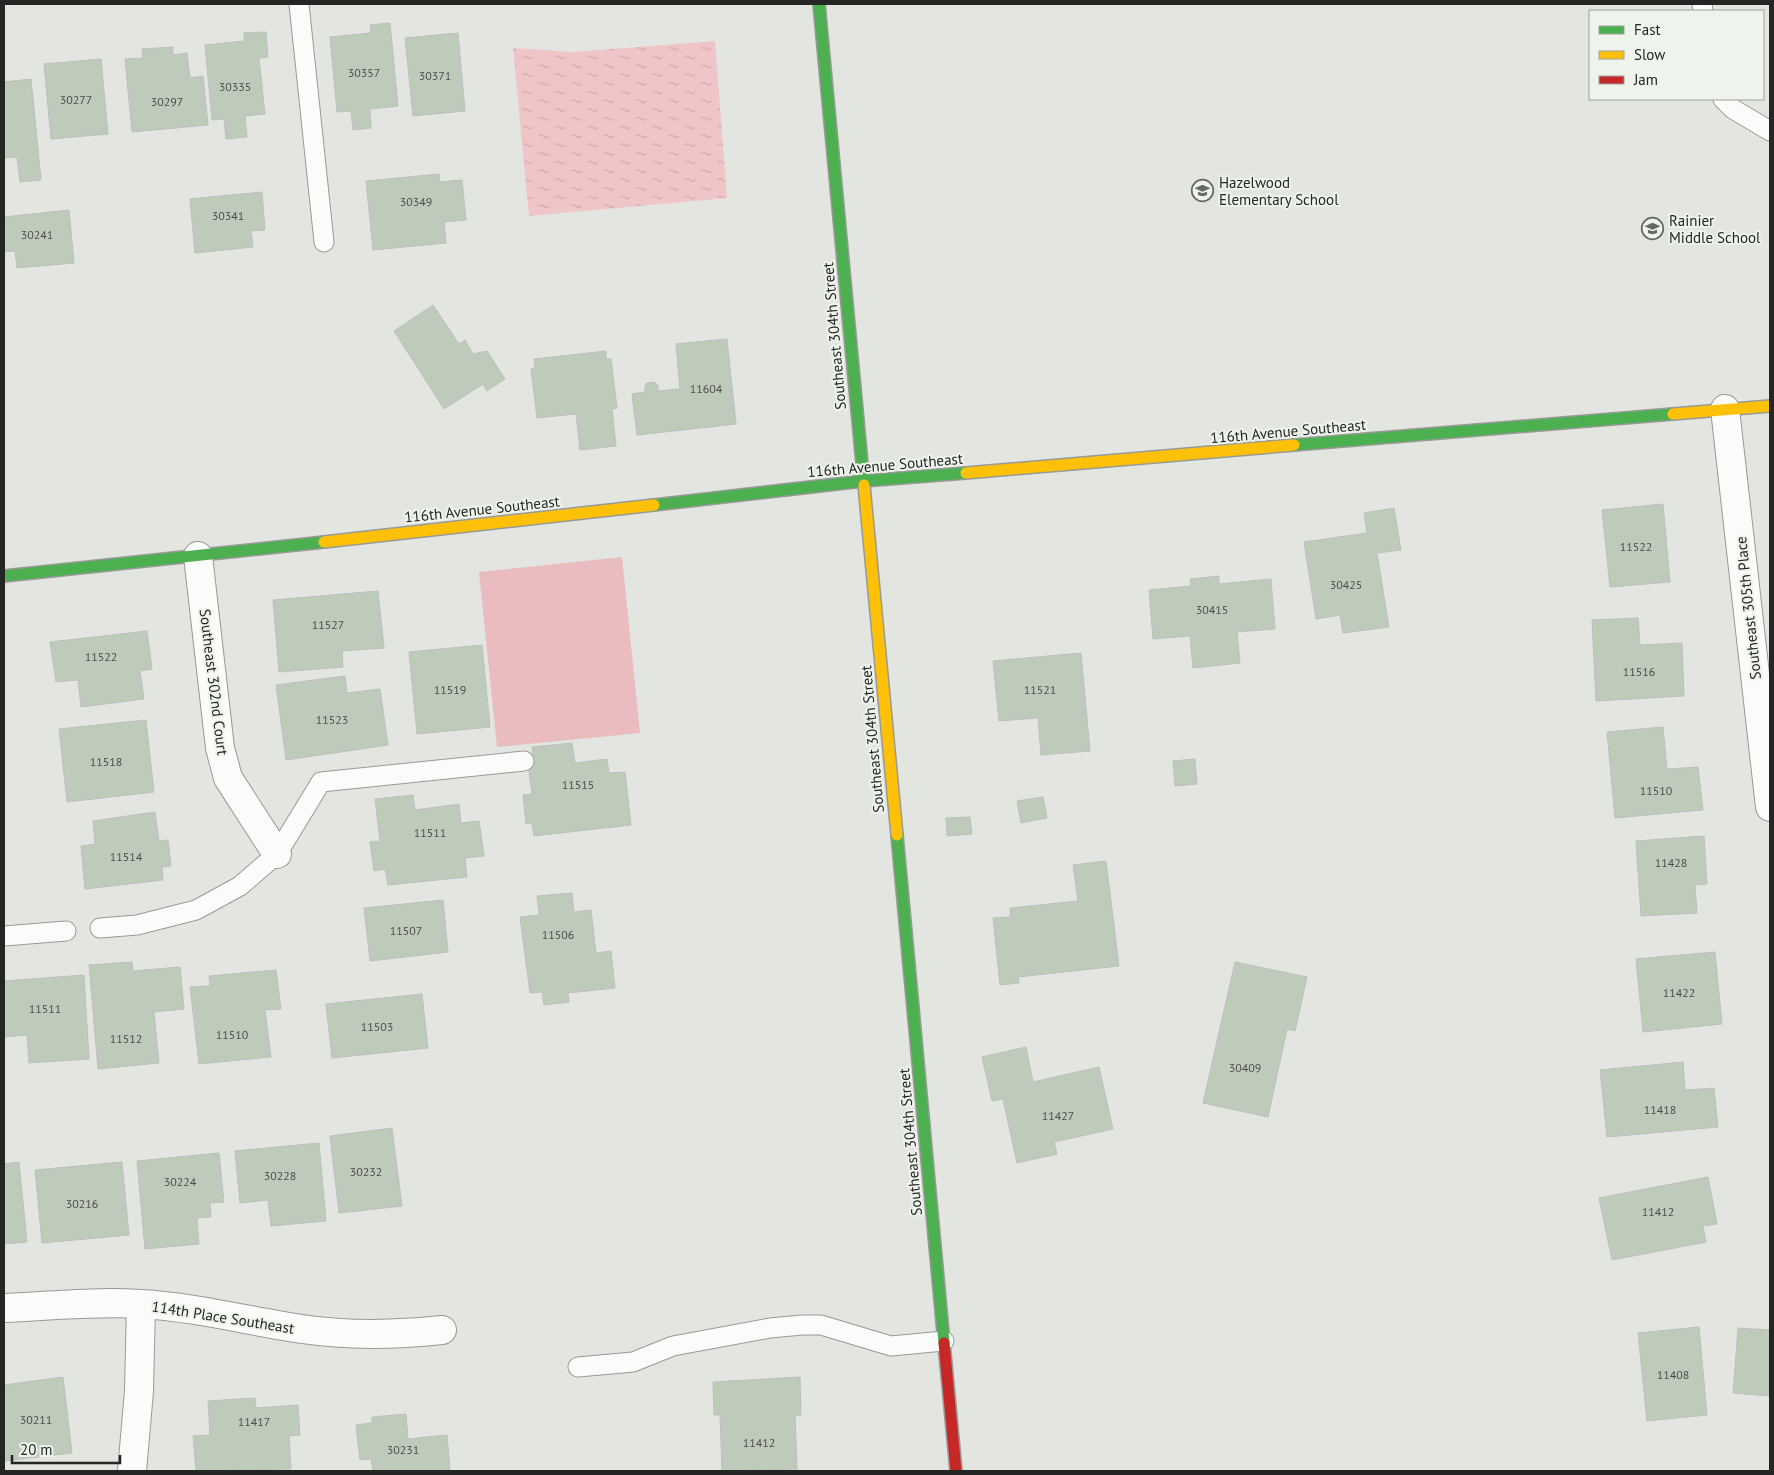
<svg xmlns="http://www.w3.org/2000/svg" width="1774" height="1475" font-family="'PT Sans',sans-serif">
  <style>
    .park { fill: #ebbcbf }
    .water { fill: url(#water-ripples) }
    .building { fill: #bfcbba; stroke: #bdbfbc }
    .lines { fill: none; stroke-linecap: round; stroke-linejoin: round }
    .lane-casing { stroke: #989a97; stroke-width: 21 }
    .street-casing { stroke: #989a97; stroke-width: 30 }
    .fast-casing { stroke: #989a97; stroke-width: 14 }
    .slow-casing { stroke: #989a97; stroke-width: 14 }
    .jam-casing { stroke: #989a97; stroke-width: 14 }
    .lane { stroke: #fbfbfa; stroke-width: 19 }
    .street { stroke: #fbfbfa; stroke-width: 28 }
    .fast { stroke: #4caf50; stroke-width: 11 }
    .slow { stroke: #ffc107; stroke-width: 11 }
    .jam { stroke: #c62828; stroke-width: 11 }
    .labels { text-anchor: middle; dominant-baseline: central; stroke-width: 4; stroke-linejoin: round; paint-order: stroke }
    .number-label { font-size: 12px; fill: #4b4f4a }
    .poi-label { font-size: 15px; fill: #242624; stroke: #eef3ec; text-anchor: start }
    .street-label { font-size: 15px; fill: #242624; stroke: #eef3ec }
  </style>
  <defs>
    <pattern id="water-ripples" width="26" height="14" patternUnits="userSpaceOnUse" patternTransform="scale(1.25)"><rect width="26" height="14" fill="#f0c5c8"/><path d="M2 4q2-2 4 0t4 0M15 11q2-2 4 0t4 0" fill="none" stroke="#cea9ac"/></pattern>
  </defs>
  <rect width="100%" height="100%" fill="#e2e5e0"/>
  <path class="park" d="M622,557L640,733L497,747L479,572Z"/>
  <path class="water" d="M715,41L727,198L529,216L513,48L573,52Z"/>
  <path class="building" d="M390,23L398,106L370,109L371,128L353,130L351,111L337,112L330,37L371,33L370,25Z
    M266,32L268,57L259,58L265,114L245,116L247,137L226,139L224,119L212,120L205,45L244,41V33Z
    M458,33L465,111L413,116L405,38Z
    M173,47V55L187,53L190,78L203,76L208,125L132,132L125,59L143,58L142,49Z
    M101,59L108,134L51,139L44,64Z
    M31,79L41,180L20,182L17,157L4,158V82Z
    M439,174L440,182L462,180L466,220L444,222L446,243L373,250L366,181Z
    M262,192L265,230L251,231L253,247L195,253L190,199Z
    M69,210L74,263L17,268L15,251L4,252V217Z
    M433,305L459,344L465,340L473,354L487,351L505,379L487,391L483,384L444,409L394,331Z
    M727,339L736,424L637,435L632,394L645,392V386L647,383L654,382L658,385V391L680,389L676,344Z
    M606,351V359H611L617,408L612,409L616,446L580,450L576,414L537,418L531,369L535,368L534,359Z
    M1663,504L1670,582L1610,587L1602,510Z
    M1394,508L1401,550L1377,553L1389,627L1343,633L1340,615L1316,619L1304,542L1367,533L1364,513Z
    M1219,576V584L1271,579L1275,629L1237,632L1240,663L1193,668L1190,636L1153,639L1149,590L1191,586L1190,579Z
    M378,591L384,648L342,651L343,667L279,672L273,600Z
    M1638,618L1640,645L1682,643L1684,696L1596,701L1592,620Z
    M147,631L152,669L140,671L144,699L81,707L78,680L56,682L50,642Z
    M482,645L490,727L417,734L409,652Z
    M1081,653L1090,751L1041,755L1038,718L999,721L993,661Z
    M345,676L347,693L380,689L388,745L286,760L276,685Z
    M146,720L154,792L67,802L59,729Z
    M1663,727L1667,769L1698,767L1703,810L1615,818L1607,732Z
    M572,743L575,763L607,759L609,773L625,772L631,825L534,836L532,823L526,824L523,795L532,794L528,763H534L532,747Z
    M1195,759L1197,784L1175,786L1173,761Z
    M413,795L415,810L459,804L461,823L479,821L484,856L465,858L467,877L388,885L385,869L374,871L370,842L380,841L375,799Z
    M1043,797L1047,818L1021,823L1017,801Z
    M155,812L159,841L168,840L171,866L162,867L163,880L85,889L81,846L95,844L93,821Z
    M970,817L972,834L947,836L946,818Z
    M1704,836L1707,884L1695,885L1697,913L1641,916L1636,841Z
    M1106,861L1119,966L1018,977L1019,983L1000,985L993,918L1010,917V908L1078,901L1073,865Z
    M572,893L574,912L591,910L596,953L611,951L615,988L568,993L569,1002L544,1005L542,992L530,993L520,917L539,915L537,896Z
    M443,900L448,952L370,961L364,908Z
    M1715,952L1722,1024L1643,1032L1636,959Z
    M132,962L133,971L180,967L184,1009L154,1012L159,1063L98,1069L89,965Z
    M1235,962L1307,977L1295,1031L1287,1029L1268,1117L1203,1103Z
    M276,970L281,1009L265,1010L271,1057L199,1064L190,987L210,986L209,976Z
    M84,975L89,1059L29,1063L27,1035L4,1037V981Z
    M422,994L428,1048L332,1058L326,1004Z
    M1026,1047L1033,1082L1099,1067L1113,1129L1054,1142L1057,1154L1017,1163L1003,1099L992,1101L982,1057Z
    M1683,1062L1685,1090L1714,1088L1718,1127L1607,1137L1600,1070Z
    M392,1128L402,1206L339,1213L330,1136Z
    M319,1143L326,1221L271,1226L268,1200L240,1203L235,1151Z
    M219,1153L224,1202L210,1203L211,1217L197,1218L199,1244L145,1249L137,1161Z
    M19,1162L27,1242L4,1244V1164Z
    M122,1162L129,1235L42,1243L35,1170Z
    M1708,1177L1717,1224L1703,1226L1706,1242L1612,1260L1599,1198Z
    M1699,1327L1707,1415L1647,1421L1638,1333Z
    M1738,1328L1770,1330V1396L1733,1393Z
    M63,1377L72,1453L4,1461V1385Z
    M800,1377L801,1415H795L797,1469L722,1471L720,1415H714L713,1382Z
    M255,1398L256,1408L298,1405L300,1435L289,1436L291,1469L196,1471L193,1436L210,1435L208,1401Z
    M406,1414L408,1439L447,1435L450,1471H373L371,1459L360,1460L356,1425L372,1423V1417Z"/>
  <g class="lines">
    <defs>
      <path id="lane" d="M299,4L324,242
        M1702,4L1703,11
        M1723,99L1733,109L1770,131
        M100,928L137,925L196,910L240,886L277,854L321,782L524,761
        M4,936L66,931
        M578,1367L633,1362L673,1346L770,1328L802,1325H821L891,1346L944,1341"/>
      <path id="street" d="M1725,409L1770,807
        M198,556L220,748L228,778L277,854
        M4,1308C49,1306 95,1301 141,1304C195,1307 248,1321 302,1329C349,1336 395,1335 442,1330
        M132,1471L139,1391L141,1304"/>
      <path id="fast" d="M819,4L864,485
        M1294,445L1673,414
        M654,505L863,481L966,473
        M4,576L324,542
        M897,835L944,1343"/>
      <path id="slow" d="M1673,414L1770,406
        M966,473L1294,445
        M864,485L897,835
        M324,542L654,505"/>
      <path id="jam" d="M944,1343L956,1471"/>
    </defs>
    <use href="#lane" class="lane-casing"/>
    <use href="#street" class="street-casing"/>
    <use href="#fast" class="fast-casing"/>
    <use href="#slow" class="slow-casing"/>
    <use href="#jam" class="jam-casing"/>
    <use href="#lane" class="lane"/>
    <use href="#street" class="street"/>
    <use href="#fast" class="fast"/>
    <use href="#slow" class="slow"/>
    <use href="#jam" class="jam"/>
  </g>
  <defs>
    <symbol id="school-ring" viewBox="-11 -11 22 22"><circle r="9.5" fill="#eef3ec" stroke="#666966" stroke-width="1.5"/><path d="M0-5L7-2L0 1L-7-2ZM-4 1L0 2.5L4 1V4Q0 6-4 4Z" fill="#666966"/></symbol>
  </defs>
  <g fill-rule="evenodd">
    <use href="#school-ring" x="1190" y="178" width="25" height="25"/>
    <use href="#school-ring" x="1640" y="216" width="25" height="25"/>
  </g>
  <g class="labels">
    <g class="number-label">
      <text x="364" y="72">30357</text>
      <text x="435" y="75">30371</text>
      <text x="235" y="86">30335</text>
      <text x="76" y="99">30277</text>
      <text x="167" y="101">30297</text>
      <text x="416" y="201">30349</text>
      <text x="228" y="215">30341</text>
      <text x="37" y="234">30241</text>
      <text x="706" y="388">11604</text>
      <text x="1636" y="546">11522</text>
      <text x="1346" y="584">30425</text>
      <text x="1212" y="609">30415</text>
      <text x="328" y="624">11527</text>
      <text x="101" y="656">11522</text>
      <text x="1639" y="671">11516</text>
      <text x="450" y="689">11519</text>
      <text x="1040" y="689">11521</text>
      <text x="332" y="719">11523</text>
      <text x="106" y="761">11518</text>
      <text x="578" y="784">11515</text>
      <text x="1656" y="790">11510</text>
      <text x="430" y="832">11511</text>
      <text x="126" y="856">11514</text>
      <text x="1671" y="862">11428</text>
      <text x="406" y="930">11507</text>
      <text x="558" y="934">11506</text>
      <text x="1679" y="992">11422</text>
      <text x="45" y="1008">11511</text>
      <text x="377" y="1026">11503</text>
      <text x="232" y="1034">11510</text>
      <text x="126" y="1038">11512</text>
      <text x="1245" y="1067">30409</text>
      <text x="1660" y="1109">11418</text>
      <text x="1058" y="1115">11427</text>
      <text x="366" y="1171">30232</text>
      <text x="280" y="1175">30228</text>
      <text x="180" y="1181">30224</text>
      <text x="82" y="1203">30216</text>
      <text x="1658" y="1211">11412</text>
      <text x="1673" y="1374">11408</text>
      <text x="36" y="1419">30211</text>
      <text x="254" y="1421">11417</text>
      <text x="759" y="1442">11412</text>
      <text x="403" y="1449">30231</text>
    </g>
    <g class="poi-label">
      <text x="1219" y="182">Hazelwood<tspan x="1219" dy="17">Elementary School</tspan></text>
      <text x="1669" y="220">Rainier<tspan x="1669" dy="17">Middle School</tspan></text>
    </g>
    <g class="street-label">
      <text transform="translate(834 336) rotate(-95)">Southeast 304th Street</text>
      <text transform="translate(1288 431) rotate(-5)">116th Avenue Southeast</text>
      <text transform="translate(885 465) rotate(-5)">116th Avenue Southeast</text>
      <text transform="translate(482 509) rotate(-6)">116th Avenue Southeast</text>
      <text transform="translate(1748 608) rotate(-96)">Southeast 305th Place</text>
      <text transform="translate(214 682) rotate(83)">Southeast 302nd Court</text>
      <text transform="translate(872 739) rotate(-95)">Southeast 304th Street</text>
      <text transform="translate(910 1142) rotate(-95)">Southeast 304th Street</text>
      <text transform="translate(223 1317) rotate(9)">114th Place Southeast</text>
    </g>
  </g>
  <rect width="1774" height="1475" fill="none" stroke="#242624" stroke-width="10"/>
  <rect x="1589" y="10" width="175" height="90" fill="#eef3ec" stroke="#9da19c"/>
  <rect x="1599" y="26" width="25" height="8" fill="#4caf50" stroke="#9da19c"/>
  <text x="1634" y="35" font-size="15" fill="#242624">Fast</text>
  <rect x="1599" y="51" width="25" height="8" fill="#ffc107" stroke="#9da19c"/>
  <text x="1634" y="60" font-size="15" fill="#242624">Slow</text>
  <rect x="1599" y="76" width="25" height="8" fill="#c62828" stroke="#9da19c"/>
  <text x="1634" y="85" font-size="15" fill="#242624">Jam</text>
  <path d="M12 1455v8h108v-8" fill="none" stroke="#242624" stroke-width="2.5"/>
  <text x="20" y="1455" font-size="15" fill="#242624" stroke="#eef3ec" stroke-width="4" paint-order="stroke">20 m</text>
</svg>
